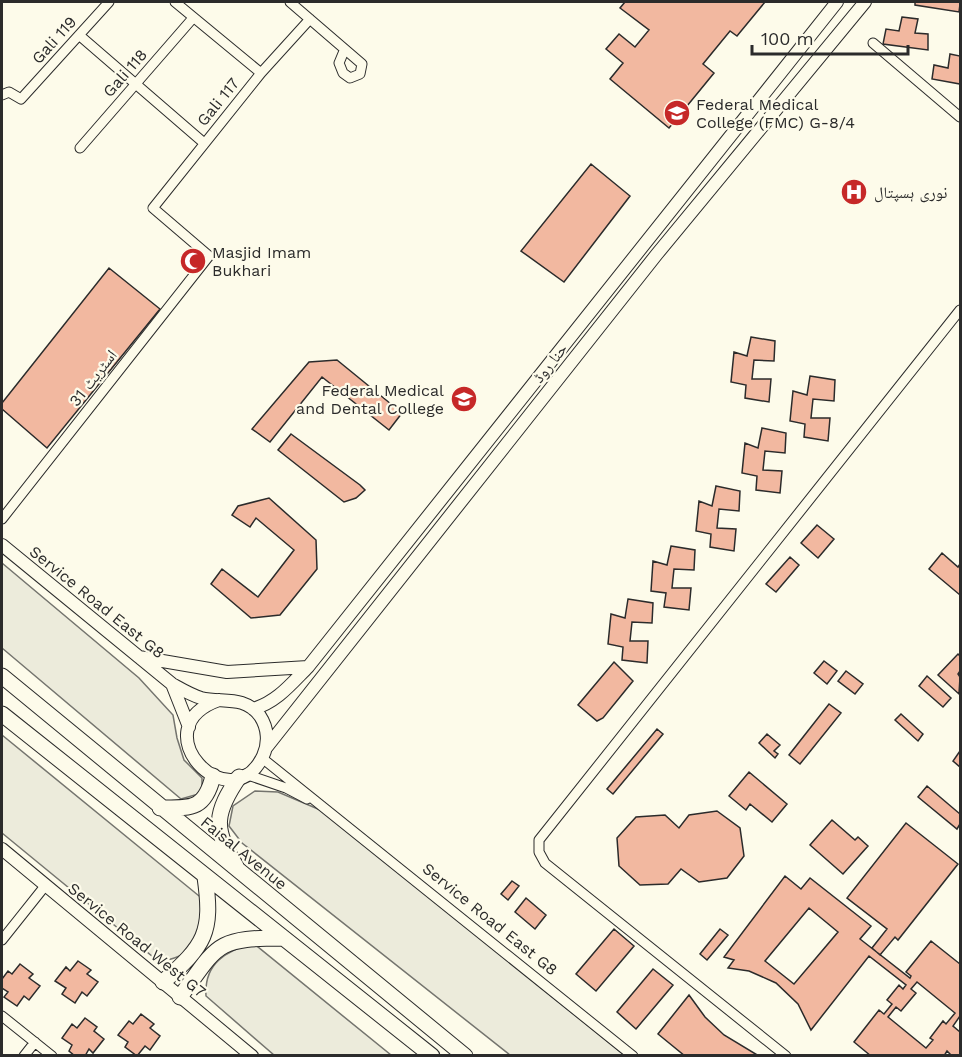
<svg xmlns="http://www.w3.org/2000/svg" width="962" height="1057" font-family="'Work Sans','Noto Naskh Arabic',sans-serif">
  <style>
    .green { fill: #ecebdb; stroke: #74746e; stroke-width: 1.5 }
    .building { fill: #f2b8a0; stroke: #2b2b2b; stroke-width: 1.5; fill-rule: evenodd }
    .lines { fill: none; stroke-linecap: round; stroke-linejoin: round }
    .minor-casing { stroke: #2b2b2b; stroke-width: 11 }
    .tertiary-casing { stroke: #2b2b2b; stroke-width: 14 }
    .primary-casing { stroke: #2b2b2b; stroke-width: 17 }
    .minor { stroke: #fdfbea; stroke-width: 9 }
    .tertiary { stroke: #fdfbea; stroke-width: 12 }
    .primary { stroke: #fdfbea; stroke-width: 15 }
    .labels { text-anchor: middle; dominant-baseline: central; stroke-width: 4.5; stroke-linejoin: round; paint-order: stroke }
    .street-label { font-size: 16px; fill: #2b2b2b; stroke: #fdfbea }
    .poi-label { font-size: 16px; fill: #2b2b2b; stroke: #fdfbea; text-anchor: start }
  </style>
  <rect width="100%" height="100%" fill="#fdfbea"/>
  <path class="green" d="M2,563L139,678L173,715L177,738L184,760L202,778V793L181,799L2,648Z
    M2,735L204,900C204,932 196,959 158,961L2,833Z
    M255,791L278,792L325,812L624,1055H510L242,843L229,826L233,806Z
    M253,943L391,1055H274L206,996C204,963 226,951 253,943Z"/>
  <path class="building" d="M625,2H765L737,36L730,31L703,64L714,73L669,128L610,79L623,63L606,49L619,34L635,47L649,30L620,8Z
    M915,2H960V4L959,12L915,5Z
    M902,17L918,19L915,33L928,34V50L883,44L886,29L899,31Z
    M950,54L960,56V84L932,79L934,65L948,68Z
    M591,164L630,196L564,282L521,251Z
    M109,268L160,309L47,448L2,409V403Z
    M751,337L775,341L774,361L754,360L752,379H771L769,402L745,398L746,385L731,382L734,352L747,356Z
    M337,360L402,413L389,430L322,377L270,442L252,429L309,362Z
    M810,376L835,380L834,401L813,399L811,418H830L828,441L804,437L805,424L790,421L793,391L807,395Z
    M762,428L786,433L785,453L765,451L763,470L782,471L780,493L756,490L757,476L742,473L745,443L758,448Z
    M291,434L360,485L365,490L356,498L344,502L278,450Z
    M716,486L740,491L739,511L719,509L717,528L736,529L734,551L710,547L711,534L696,531L699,501L712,506Z
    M269,498L316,540L317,569L280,615L251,618L211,584L222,569L258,597L294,550L256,518L250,527L232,515L238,506Z
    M817,525L834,539L818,558L801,543Z
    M671,546L695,550L694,570L674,569L672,588H691L689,610L664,607L666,593L651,591L653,561L667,565Z
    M942,553L958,567L960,564V595L929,569Z
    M790,557L799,565L776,592L766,584Z
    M628,599L653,603L652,623L632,622L630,641H648L647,663L622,660L623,647L608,644L611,614L625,618Z
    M958,654L960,656V671L958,674L960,677L959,694L938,675Z
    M824,661L837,671L827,684L814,673Z
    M614,662L633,681L603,718L597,721L578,705Z
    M846,671L863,684L855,694L838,681Z
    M927,676L951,698L943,707L919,686Z
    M829,704L841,713L800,764L789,755Z
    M901,714L923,734L918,741L895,720Z
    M657,729L663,734L613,794L607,789Z
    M767,734L780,745L774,751L778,754L775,758L759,743Z
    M960,751V767L953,761Z
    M749,772L787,804L772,822L750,804L746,810L729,796Z
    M927,786L960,814V824L957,829L918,797Z
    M717,811L740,828L744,856L727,878L699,882L681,869L668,884L640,885L619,866L617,838L636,817L665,815L679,828L689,815Z
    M832,820L855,840L858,837L868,846L843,874L810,845Z
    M906,823L958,864L898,940L895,937L880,955L872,948L887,929L847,898Z
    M785,876L801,889L810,878L871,926L860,939L910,978L911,976L906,972L931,941L960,964V1016L953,1026L960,1032V1056H952L947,1051L944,1056H871L854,1042L879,1010L884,1014L892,1004L887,1000L899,985L903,989L906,985L869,956L811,1030L798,1004L776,983L749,971L728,968L734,960L724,957ZM809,908L838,932L794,984L765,961ZM917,982L955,1013L946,1024L943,1021L930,1038L933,1040L926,1048L888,1017L896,1007L901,1011L916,993L911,989Z
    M512,881L519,886L508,900L501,894Z
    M526,898L546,915L535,929L515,912Z
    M614,929L634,946L596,991L576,974Z
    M720,929L728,935L707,960L700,954Z
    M78,961L91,970L87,974L98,982L87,996L82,992L75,1003L62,994L66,988L55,981L66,967L70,971Z
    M20,964L33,974L29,978L40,986L29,1000L24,996L17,1006L4,997L8,992L2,988V979L8,971L12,974Z
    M653,969L673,985L636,1029L617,1012Z
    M689,995L705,1017L724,1035L759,1056H685L658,1034Z
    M141,1014L154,1024L150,1028L160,1036L150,1050L145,1046L137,1056L125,1047L128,1042L118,1035L129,1021L133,1024Z
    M85,1018L97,1027L94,1031L104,1039L93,1053L89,1049L85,1056H75L69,1051L72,1045L62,1038L72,1024L77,1028Z"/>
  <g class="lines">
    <defs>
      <path id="minor" d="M175,2L261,73
        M290,2L362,64L360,74L350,78L343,73L339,63L344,51
        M79,35L204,143
        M873,43L960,117
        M2,95L9,92L21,99L109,2
        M80,148L193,18
        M2,519L209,256L153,208L261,73L310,19
        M262,758L633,1056
        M245,774L286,788L307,799
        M2,940L45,886
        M2,1016L52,1056
        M24,1056L35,1042
        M786,1056L545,863L539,852V840L960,310"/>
      <path id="tertiary" d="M2,545L172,684C181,689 191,695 201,698C223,703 244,695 260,716C268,728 269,743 263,756C230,824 139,728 219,700
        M139,657L227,672L308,667
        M172,684L189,727
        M253,709C277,702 291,684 308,667L837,2
        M266,748L657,254L865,2
        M2,849L252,1056"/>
      <path id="primary" d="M2,676L465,1056
        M2,714L432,1056
        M160,808C191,808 205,810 213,776
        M236,866C212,829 215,812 239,777
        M163,982C205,945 213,933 205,877
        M180,997C218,945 215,938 282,938"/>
    </defs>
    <use href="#minor" class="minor-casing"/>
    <use href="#tertiary" class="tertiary-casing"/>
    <use href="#primary" class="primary-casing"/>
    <use href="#minor" class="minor"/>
    <use href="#tertiary" class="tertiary"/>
    <use href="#primary" class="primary"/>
  </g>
  <defs>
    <symbol id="university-disc" viewBox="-11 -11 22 22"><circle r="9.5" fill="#c62828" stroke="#fdfbea"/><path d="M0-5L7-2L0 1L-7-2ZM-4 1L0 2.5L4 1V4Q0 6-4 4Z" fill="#fff"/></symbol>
    <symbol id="hospital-disc" viewBox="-11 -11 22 22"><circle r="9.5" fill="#c62828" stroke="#fdfbea"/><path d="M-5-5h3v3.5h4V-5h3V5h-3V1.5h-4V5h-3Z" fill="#fff"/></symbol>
    <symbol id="mosque-disc" viewBox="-11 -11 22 22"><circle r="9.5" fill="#c62828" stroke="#fdfbea"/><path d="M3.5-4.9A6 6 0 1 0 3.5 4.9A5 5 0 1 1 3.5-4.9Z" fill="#fff"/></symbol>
  </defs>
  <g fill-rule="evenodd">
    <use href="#university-disc" x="662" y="98" width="30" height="30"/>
    <use href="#hospital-disc" x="839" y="177" width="30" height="30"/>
    <use href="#mosque-disc" x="178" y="246" width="30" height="30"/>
    <use href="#university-disc" x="449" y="384" width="30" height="30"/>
  </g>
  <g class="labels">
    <g class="street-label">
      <text transform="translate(54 40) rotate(-48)">Gali 119</text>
      <text transform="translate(125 73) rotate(-49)">Gali 118</text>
      <text transform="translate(218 102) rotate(-51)">Gali 117</text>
      <text transform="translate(550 363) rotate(-52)">حنا روڈ</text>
      <text transform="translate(93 378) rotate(-52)">اسٹریٹ 31</text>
      <text transform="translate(97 602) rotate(39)">Service Road East G8</text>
      <text transform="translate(244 853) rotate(39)">Faisal Avenue</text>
      <text transform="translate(490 919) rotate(39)">Service Road East G8</text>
      <text transform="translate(137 940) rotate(39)">Service Road West G7</text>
    </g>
    <g class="poi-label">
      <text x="696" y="104">Federal Medical<tspan x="696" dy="18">College (FMC) G-8/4</tspan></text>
      <text x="874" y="192">نوری ہسپتال</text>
      <text x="212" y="252">Masjid Imam<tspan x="212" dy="18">Bukhari</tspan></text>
      <text x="444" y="390" text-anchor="end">Federal Medical<tspan x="444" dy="18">and Dental College</tspan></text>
    </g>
  </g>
  <rect width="962" height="1057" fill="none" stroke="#2b2b2b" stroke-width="6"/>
  <path d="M752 45v9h156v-9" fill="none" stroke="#2b2b2b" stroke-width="3"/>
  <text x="761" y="45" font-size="18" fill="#2b2b2b" stroke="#fdfbea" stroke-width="4.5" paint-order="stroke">100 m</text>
</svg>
